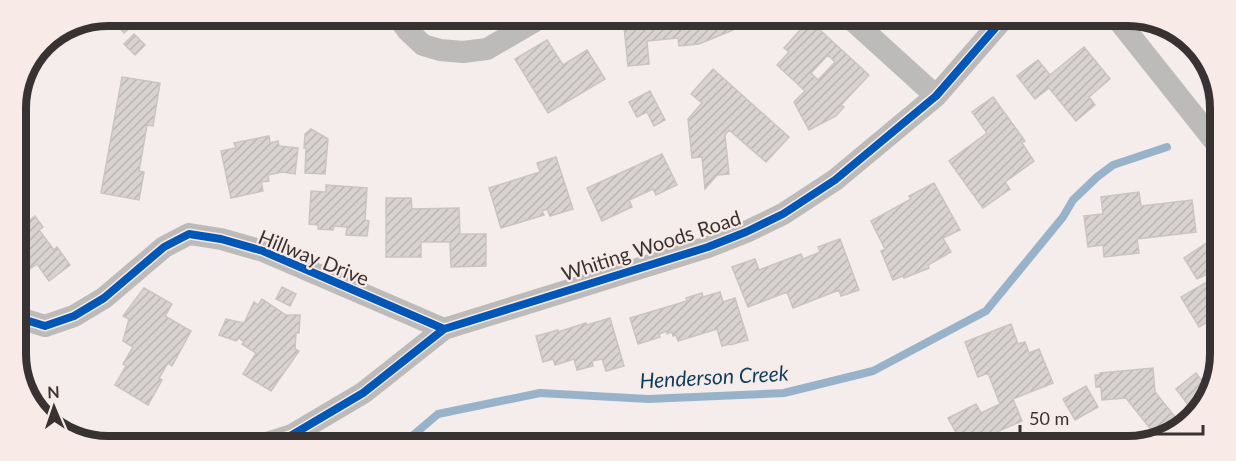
<svg xmlns="http://www.w3.org/2000/svg" width="1236" height="461" font-family="Lato,sans-serif">
  <style>
    .lines { fill: none; stroke-linecap: round; stroke-linejoin: round }
    .stream { stroke: #98b3c9; stroke-width: 8 }
    .building { fill: url(#building-hatch); stroke: #c9c4c2; stroke-width: 1.5; fill-rule: evenodd }
    .street { stroke: #bdbaba; stroke-width: 22 }
    .cycleway-casing { stroke: #f8ebe7; stroke-width: 11 }
    .cycleway { stroke: #0057b8; stroke-width: 8 }
    .labels { text-anchor: middle; dominant-baseline: central; stroke-width: 4.5; stroke-linejoin: round; paint-order: stroke }
    .street-label { font-size: 20px; fill: #383332; stroke: #f8ebe7 }
    .water-label { font-size: 21px; font-style: italic; fill: #0a3d5e; stroke: #f8ebe7 }
    .rim { fill: none; stroke: #383332; stroke-width: 8 }
  </style>
  <defs>
    <pattern id="building-hatch" width="6" height="6" patternUnits="userSpaceOnUse" patternTransform="scale(1.5)"><rect width="6" height="6" fill="#d8d3d0"/><path d="M-1 1l2-2M0 6l6-6M5 7l2-2" fill="none" stroke="#bab6b3"/></pattern>
  </defs>
  <rect width="100%" height="100%" fill="#f4edeb"/>
  <g class="lines">
    <path class="stream" d="M404,443L438,414L540,393L648,399L784,393L873,371L986,311L1063,217L1073,200L1097,177L1113,165L1167,147"/>
  </g>
  <path class="building" d="M623,17L729,18L733,30L699,44L679,46L678,38L647,41L649,64L628,66Z
    M124,19L131,27L124,33L117,25Z
    M809,20L869,75L841,105L844,107L836,116L809,130L794,102L805,91L777,65L789,52L784,48ZM828,55L835,62L818,80L811,73Z
    M134,34L145,45L135,55L124,44Z
    M547,40L563,65L587,50L605,79L548,113L515,59Z
    M1084,47L1110,79L1089,97L1095,105L1076,121L1049,88L1035,99L1017,76L1038,60L1050,75Z
    M713,69L789,137L766,162L729,130L725,135L729,174L717,175L705,189L702,157L692,158L688,119L702,103L691,94Z
    M122,77L160,83L153,126L147,125L139,171L144,172L139,200L101,193Z
    M650,91L665,120L654,126L647,112L637,117L629,102Z
    M993,97L1025,141L1022,143L1034,161L1005,182L1010,189L983,208L949,161L987,133L972,112Z
    M311,129L328,139L325,174L305,173L306,148H304L305,134Z
    M269,136L270,143L278,141L279,146L298,148L295,174L282,172L268,175L269,181L261,182L263,191L231,198L221,151L236,148L234,143Z
    M662,154L677,185L656,195L653,189L629,200L632,207L602,221L587,188Z
    M556,157L573,209L550,216L547,209L542,211L544,215L501,228L489,188L540,172L537,163Z
    M934,183L960,230L943,238L951,252L928,265L929,268L904,278L903,276L893,280L881,251L885,249L871,221L911,199L909,196Z
    M326,185L367,188L365,220L369,221L367,236L346,235L347,227L334,226L333,230L318,229V225L309,224L311,191L326,192Z
    M1139,192L1141,206L1192,200L1196,232L1137,239L1139,253L1104,257L1103,245L1088,247L1084,216L1103,214L1101,197Z
    M386,198H411L412,209L459,208L460,234H486V266L451,267L450,242H421V257H386Z
    M19,205L30,220L35,216L43,227L39,230L54,250L57,247L70,265L49,281L37,264L24,273L16,263V208Z
    M840,239L859,290L841,296L839,290L793,308L787,292L748,307L732,267L755,259L759,270L801,254L803,259L820,252L818,247Z
    M1211,240L1218,250L1217,321L1216,322L1214,318L1199,327L1181,297L1207,282L1210,287L1214,284L1212,281L1214,280L1209,273L1197,279L1184,258Z
    M282,287L296,294L290,306L276,299Z
    M144,288L172,304L165,316L191,331L172,366L168,363L159,378L162,380L148,405L115,385L126,366L123,364L133,347L123,341L129,319L123,316Z
    M720,292L723,302L735,298L748,340L730,345L729,344L722,346L717,329L678,341L676,335L673,336L672,332L667,334V331L659,334L660,337L638,344L630,318L687,301L686,298L702,293L703,297Z
    M262,299L286,315H300L299,333H296L295,349L299,351L271,391L243,374L256,353L242,344L244,342L239,338L236,341L219,335L226,319L244,323L254,302L258,305Z
    M610,318L624,366L606,371L602,359L592,361L593,366L577,370L574,359L555,365L553,359L543,362L536,336L558,330V332L586,323L587,325Z
    M1011,324L1018,344L1025,342L1029,353L1039,349L1053,383L1013,399L1022,421L967,445H963L948,418L976,404L981,413L1000,404L988,373L978,377L965,342Z
    M1153,368L1155,392L1175,417L1189,406L1176,389L1196,373L1210,391L1185,427L1157,437L1126,398L1102,400L1101,387H1096L1095,375H1100V373Z
    M1086,386L1098,407L1075,420L1063,399Z
    M767,435L779,444H760Z"/>
  <g class="lines">
    <path class="street" d="M397,16L408,31L423,45L440,50L463,52L487,49L542,17
      M850,18L936,96
      M1118,20L1219,147
      M16,317L45,326L74,316L104,298L164,247L189,234L221,239L263,251L444,329
      M270,442L292,435L363,393L444,329L708,247L746,232L783,214L835,180L936,96L1003,19"/>
    <defs>
      <path id="cycleway" d="M16,317L45,326L74,316L104,298L164,247L189,234L221,239L263,251L444,329
        M270,442L292,435L363,393L444,329L708,247L746,232L783,214L835,180L936,96L1003,19"/>
    </defs>
    <use href="#cycleway" class="cycleway-casing"/>
    <use href="#cycleway" class="cycleway"/>
  </g>
  <g class="labels">
    <g class="street-label">
      <text transform="translate(651 245) rotate(-18)">Whiting Woods Road</text>
      <text transform="translate(314 257) rotate(22)">Hillway Drive</text>
    </g>
    <g class="water-label">
      <text transform="translate(714 376) rotate(-3)">Henderson Creek</text>
    </g>
  </g>
  <path d="M0 0H1236V461H0ZM108 26H1128A82 82 0 0 1 1210 108V354A82 82 0 0 1 1128 436H108A82 82 0 0 1 26 354V108A82 82 0 0 1 108 26Z" fill="#f8ebe7" fill-rule="evenodd"/>
  <path class="rim" d="M108 26H1128A82 82 0 0 1 1210 108V354A82 82 0 0 1 1128 436H108A82 82 0 0 1 26 354V108A82 82 0 0 1 108 26Z"/>
  <g transform="translate(54 407) rotate(358)" stroke="#f8ebe7" stroke-width="4.5" paint-order="stroke">
  <path d="M0-4.5L10 22L0 15L-10 22Z" fill="#383332"/>
  <text y="-9" font-size="16" font-weight="bold" text-anchor="middle" fill="#383332">N</text>
  </g>
  <path d="M1020 425v9h183v-9" fill="none" stroke="#383332" stroke-width="3"/>
  <text x="1029" y="425" font-size="18" fill="#383332" stroke="#f8ebe7" stroke-width="4.5" paint-order="stroke">50 m</text>
</svg>
